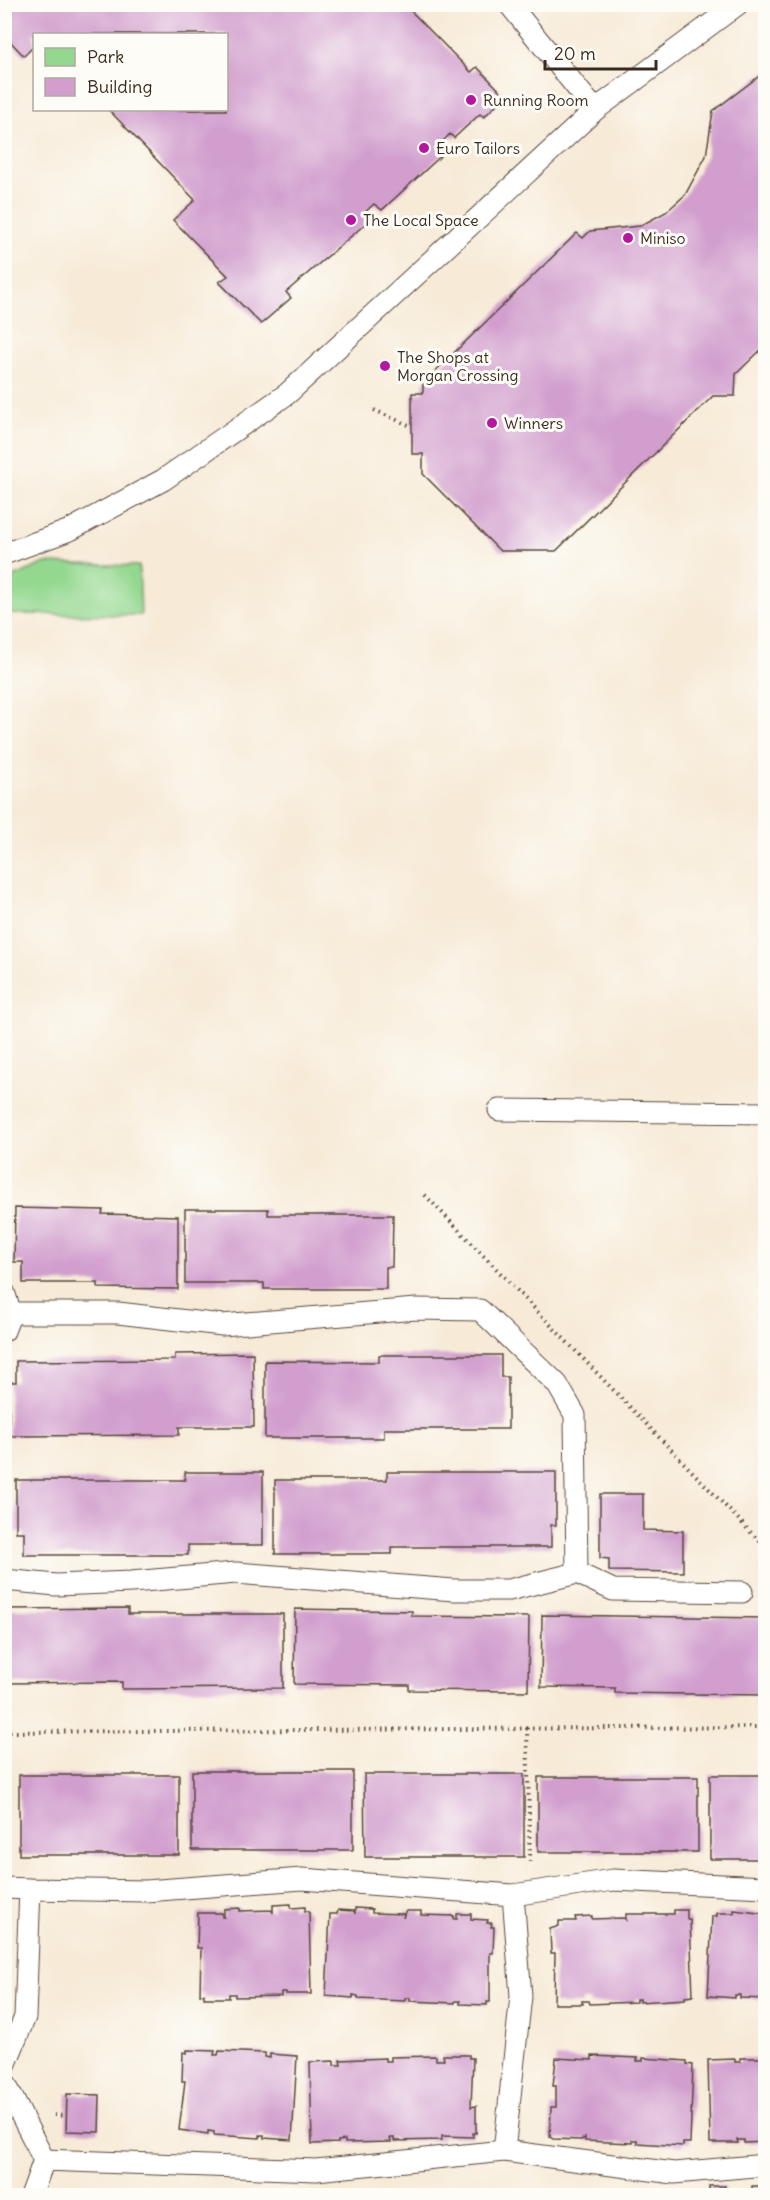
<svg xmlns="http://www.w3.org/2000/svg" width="770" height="2200" font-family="Delius,sans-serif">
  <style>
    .green { fill: #94d890; stroke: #688157; stroke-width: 1.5 }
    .building { fill: #d19ece }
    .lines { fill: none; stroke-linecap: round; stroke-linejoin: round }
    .service-casing { stroke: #57473a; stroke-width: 23 }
    .path { stroke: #57473a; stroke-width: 4; stroke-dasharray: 1.5 4.5; stroke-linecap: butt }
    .service { stroke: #fff; stroke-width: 21 }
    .poi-dot { fill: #b5179e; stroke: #fdfcf7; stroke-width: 2 }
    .labels { text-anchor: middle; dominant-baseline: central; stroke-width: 6; stroke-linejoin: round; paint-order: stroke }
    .poi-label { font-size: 16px; fill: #3b2a1e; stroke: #fdfcf7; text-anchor: start }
  </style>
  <rect width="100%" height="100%" fill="#fdfcf7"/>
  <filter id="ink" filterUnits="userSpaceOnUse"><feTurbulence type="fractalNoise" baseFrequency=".0167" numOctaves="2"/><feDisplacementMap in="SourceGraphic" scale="12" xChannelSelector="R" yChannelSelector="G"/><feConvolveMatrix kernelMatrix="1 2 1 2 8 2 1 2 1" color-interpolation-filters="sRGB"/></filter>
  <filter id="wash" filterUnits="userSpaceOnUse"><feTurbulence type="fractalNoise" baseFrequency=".008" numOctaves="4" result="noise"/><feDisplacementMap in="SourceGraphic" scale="24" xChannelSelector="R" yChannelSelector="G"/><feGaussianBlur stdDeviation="1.35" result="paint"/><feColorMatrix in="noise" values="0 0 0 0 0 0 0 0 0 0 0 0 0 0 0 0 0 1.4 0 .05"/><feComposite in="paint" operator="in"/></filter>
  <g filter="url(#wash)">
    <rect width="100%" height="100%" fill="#f7ebd8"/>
    <path class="green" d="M45,563L139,566L141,615L5,614V581Z"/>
    <g id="blocks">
      <path class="building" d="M4,4H404L471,72L477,67L505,96L484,117L480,114L454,138L450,134L438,146L444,153L382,210L374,204L364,213L370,220L286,292L291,298L261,324L219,282L228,276L173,220L195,200L109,110H226V34H34V46L24,56L4,35Z
        M766,71V345L736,374L735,396H713L556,551H500L423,474V454H412V393H423V383L577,233L583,238L590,231L640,226L666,212L685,195L706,156L713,111Z
        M15,1208L103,1210L102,1214L178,1216V1289L98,1288V1283H23V1262H14Z
        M185,1209H268V1215H393L392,1267H386V1289H264V1283H185Z
        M253,1353L254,1427H179V1435L9,1436V1382H16V1361L175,1360V1354Z
        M379,1355H501V1377H508V1429H384V1438H265V1361L379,1362Z
        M185,1472H263V1545H188V1555H24V1532H16V1480H185Z
        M387,1472H556V1525H551V1547H392V1554H275V1480H387Z
        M600,1494H643V1530L683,1531V1572L609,1571V1559L600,1558Z
        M128,1608V1614H283V1688L122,1689V1682L4,1683L6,1609Z
        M295,1609L412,1611V1616L529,1617L528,1691L409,1690V1685L294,1684Z
        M542,1615L766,1618V1695L615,1693V1688L541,1687Z
        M192,1771H353V1850H192Z
        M4,1772H7V1807H4Z
        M364,1774H524V1857H365Z
        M19,1775H179V1855H19Z
        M710,1775H766V1859H710Z
        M538,1777H698V1852H538Z
        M291,1904V1908L305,1907V1911H309L311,1994H286V1992H281V1996L235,1997V1994H229V1998H204V1994L200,1995L201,1948H197L198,1913H222V1917H224V1909L240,1908V1911L272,1910L273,1913V1905Z
        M355,1908L372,1909V1913L404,1914L403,1918L406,1911H421V1915L454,1916V1919H457V1914H471V1919L488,1920L487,1923H492L491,1927H494L493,1953H490V2002H487V2005L460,2004V2001H455V2003L410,2001V1998H405V2001L358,1999V1996L353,1995V1998L326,1996L330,1914H337L338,1910L354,1911L355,1914Z
        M674,1910H687V1919H690L693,1996L685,1997V1999L640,2002V1999H636V2002L590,2004L589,2001H582L583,2004H554L555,1953H551L550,1929L559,1926V1921H576L575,1917L592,1916V1919L624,1918L626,1920V1914H674Z
        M734,1910L766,1914V1999L740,1998V1995H735V1998L708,1996L712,1916H717V1913H734Z
        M187,2050L215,2051L214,2055H218L219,2051L265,2053V2057L270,2058V2054L297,2056L292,2140L264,2138V2135H260V2138L214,2135V2132L208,2131V2134L179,2130L185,2081H182L183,2052L187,2053Z
        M443,2055H469V2058H473L471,2107L476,2106V2133H473V2137L442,2136V2140L394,2141V2138H390L391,2142L345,2143V2140L338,2141V2143L312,2144L310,2062L334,2061V2065H341L340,2060L385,2058V2061H391V2057L436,2056V2060H444Z
        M592,2056L638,2058L637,2061H643V2058L687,2061V2064L693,2065L690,2143H683V2146L637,2143V2140H632V2143L585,2141V2138L581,2140L553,2139L550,2137L551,2107H556V2086H553L556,2058L592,2060Z
        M740,2058H766V2142L744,2143V2140H737L738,2143H710L708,2060L735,2059V2062H740Z
        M67,2094L100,2095L99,2132L66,2131Z
        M709,2186H725V2193H752V2186H766V2196H709Z"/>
    </g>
  </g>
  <g filter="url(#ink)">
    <use href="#blocks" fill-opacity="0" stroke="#57473a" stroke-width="1.5"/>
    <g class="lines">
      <defs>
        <path id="service" d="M509,4L595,110
          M4,554L70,530L163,480L287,394L595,110L738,4
          M499,1110L766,1113
          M4,1292L11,1313L4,1331
          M11,1313H118L222,1325L416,1309L480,1310L557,1384L575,1415L577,1573
          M4,1580L56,1585L131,1582L236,1573L454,1590H509L577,1573L613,1590L742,1592
          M4,1888L30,1889
          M513,1895L613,1880L766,1887
          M4,2068L25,2017L30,1889L146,1891L302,1879L513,1895L521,1996L504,2151
          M4,2081L44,2160L31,2196
          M44,2160L316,2170L504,2151L674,2173L766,2165"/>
      </defs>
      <use href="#service" class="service-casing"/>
      <path class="path" d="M374,410L411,426
        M425,1195L766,1548
        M527,1728L530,1862
        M4,1732L766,1727
        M54,2115L66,2116"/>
      <use href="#service" class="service"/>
    </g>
  </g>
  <g class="poi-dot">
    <circle cx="471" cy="100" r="6"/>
    <circle cx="424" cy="148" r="6"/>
    <circle cx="351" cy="220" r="6"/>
    <circle cx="628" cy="238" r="6"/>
    <circle cx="385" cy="366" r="6"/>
    <circle cx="492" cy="423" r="6"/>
  </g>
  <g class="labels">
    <g class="poi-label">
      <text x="483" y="100">Running Room</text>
      <text x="436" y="148">Euro Tailors</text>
      <text x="363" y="220">The Local Space</text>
      <text x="640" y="238">Miniso</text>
      <text x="397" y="357">The Shops at<tspan x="397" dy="18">Morgan Crossing</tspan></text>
      <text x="504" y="423">Winners</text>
    </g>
  </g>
  <rect width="770" height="2200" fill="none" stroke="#fdfcf7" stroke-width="24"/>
  <rect x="33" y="33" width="195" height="78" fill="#fdfcf7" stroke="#afa8a0" stroke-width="1.5"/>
  <rect x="45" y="48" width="30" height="18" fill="#94d890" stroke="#afa8a0" stroke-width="1.5"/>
  <text x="87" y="63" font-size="18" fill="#3b2a1e">Park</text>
  <rect x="45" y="78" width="30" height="18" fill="#d19ece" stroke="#afa8a0" stroke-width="1.5"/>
  <text x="87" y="93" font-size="18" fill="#3b2a1e">Building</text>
  <path d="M545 60v9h111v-9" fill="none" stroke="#3b2a1e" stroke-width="3"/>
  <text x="554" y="60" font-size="18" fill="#3b2a1e" stroke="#fdfcf7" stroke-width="4.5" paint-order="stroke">20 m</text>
</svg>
